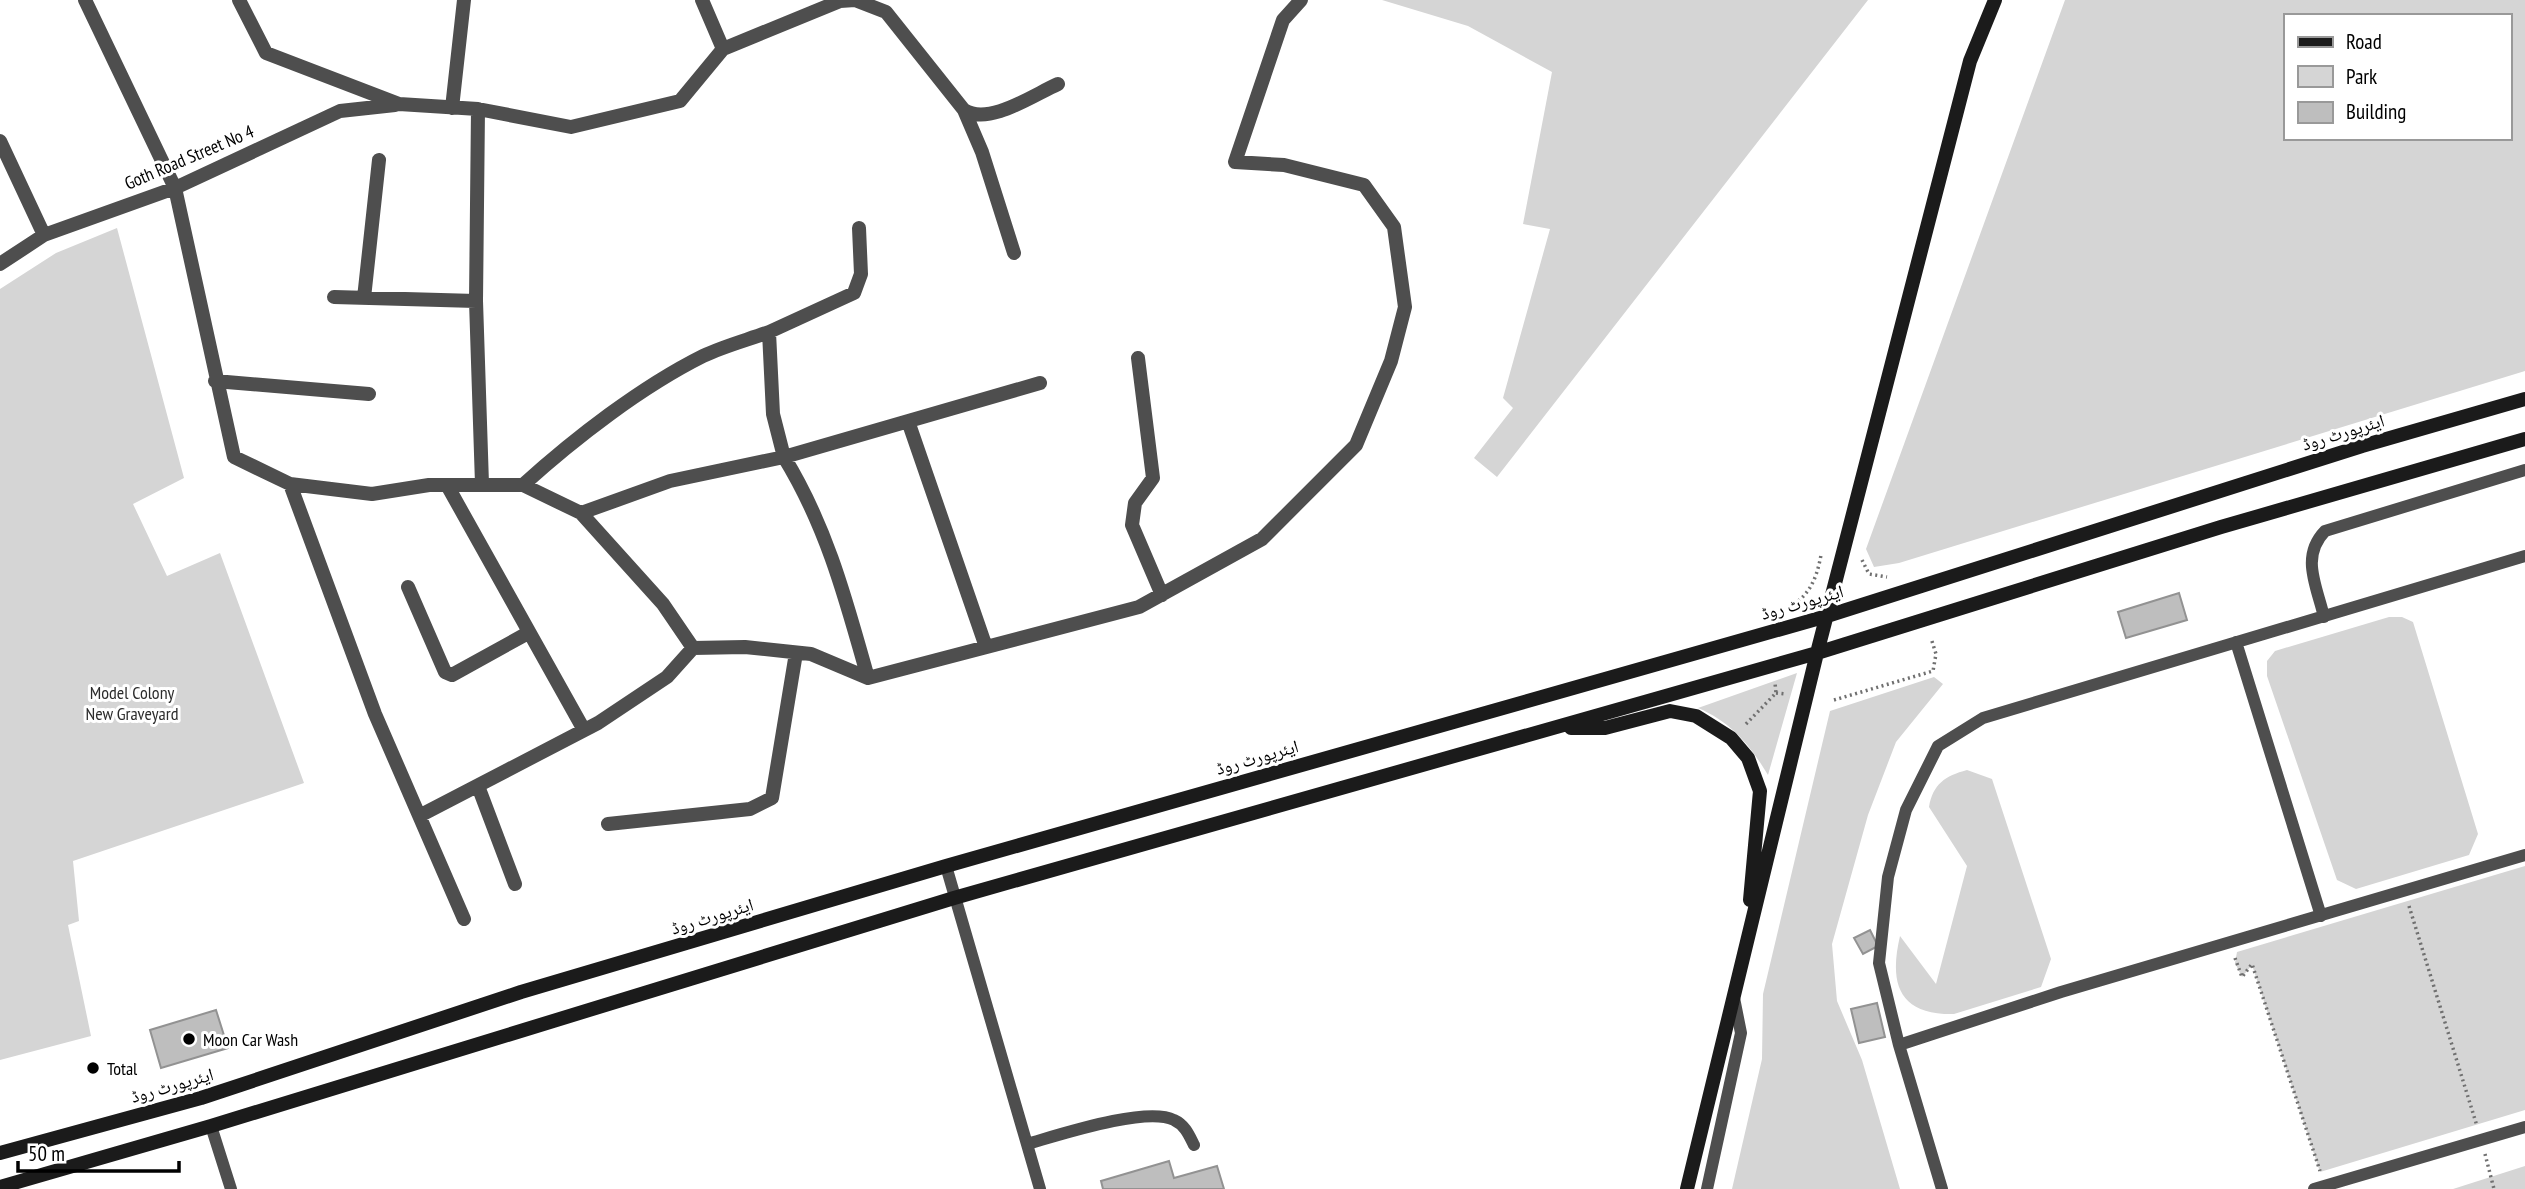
<svg xmlns="http://www.w3.org/2000/svg" width="2525" height="1189" font-family="'PT Sans Narrow','Noto Naskh Arabic',sans-serif">
  <style>
    .green { fill: #d5d5d5; fill-rule: evenodd }
    .building { fill: #bebebe; stroke: #929292; stroke-width: 2 }
    .lines { fill: none; stroke-linecap: round; stroke-linejoin: round }
    .path { stroke: #707070; stroke-width: 3.5; stroke-dasharray: 2 3.5; stroke-linecap: butt }
    .lane { stroke: #4e4e4e; stroke-width: 12 }
    .street { stroke: #4e4e4e; stroke-width: 14 }
    .secondary { stroke: #1b1b1b; stroke-width: 14 }
    .poi-dot { fill: #000; stroke: #fff; stroke-width: 2.5 }
    .labels { text-anchor: middle; dominant-baseline: central; stroke-width: 6; stroke-linejoin: round; paint-order: stroke }
    .street-label { font-size: 18px; fill: #000; stroke: #fff }
    .park-label { font-size: 18px; fill: #2c2c2c; stroke: #fff }
    .poi-label { font-size: 18px; fill: #000; stroke: #fff; text-anchor: start }
  </style>
  <rect width="100%" height="100%" fill="#fff"/>
  <path class="green" d="M1382,0H1868L1497,477L1474,458L1513,408L1503,398L1550,229L1523,224L1552,72L1468,26Z
    M2065,0H2525V371L1899,563L1874,567L1866,549ZM2285,16H2509V138H2285Z
    M117,228L184,478L133,504L167,576L220,553L304,783L73,861L79,921L68,925L91,1036L0,1060V289L56,253Z
    M2389,617H2402L2413,622L2478,834L2469,855L2356,889L2337,880L2267,676V661L2275,651Z
    M1797,673L1768,775C1750,745 1731,722 1698,708Z
    M1934,677L1943,684L1896,742L1868,815L1832,944L1837,1001L1862,1060L1900,1189H1732L1762,1059L1763,994L1830,711Z
    M1967,770L1992,779L2051,959L2041,987L1954,1014C1898,1015 1889,983 1900,936L1936,984L1967,866L1929,807C1933,784 1945,776 1967,770Z
    M2525,866V1110L2320,1172L2252,965L2242,977L2235,963L2237,952Z
    M2525,1166V1189H2453Z"/>
  <path class="building" d="M2179,593L2187,620L2126,638L2118,612Z
    M1870,930L1878,946L1863,954L1854,938Z
    M1877,1003L1885,1037L1859,1043L1851,1009Z
    M216,1010L228,1048L161,1068L150,1030Z
    M1169,1161L1174,1178L1217,1166L1224,1189H1103L1101,1181Z"/>
  <g class="lines">
    <path class="path" d="M1862,560L1869,574L1887,577
      M1789,607C1810,596 1817,577 1821,555
      M1776,693L1785,694
      M1834,700L1933,671L1936,654L1931,638
      M1746,724L1776,693L1775,683
      M2409,906L2477,1126
      M2235,958L2242,977L2252,964L2320,1171
      M2485,1154L2494,1189"/>
    <path class="lane" d="M2525,556L1983,718L1938,746L1906,810L1888,877L1879,963L1899,1045L2061,992L2525,855
      M2324,617C2317,586 2300,557 2325,531L2525,470
      M2236,642L2321,916
      M946,866L1040,1189
      M1899,1045L1942,1189
      M211,1126L231,1189
      M1027,1144C1059,1135 1146,1106 1174,1120C1185,1125 1189,1135 1194,1145
      M1707,1189L1741,1033L1734,998
      M2314,1189L2525,1127"/>
    <path class="street" d="M85,0L175,188L234,457L290,484L375,714L464,919
      M239,0L266,53L399,104L478,109L571,127L680,101L723,49L840,1L855,0L886,12L964,110C989,126 1033,95 1058,84
      M702,0L723,49
      M452,108L464,0
      M478,109L476,301L482,484
      M964,110L982,152L1014,253
      M0,141L44,235
      M0,264L44,235L175,188L340,111L395,105
      M334,297L476,301
      M364,298L379,160
      M769,332L854,293L861,274L859,228
      M1138,358L1153,478L1135,503L1132,525L1162,595
      M215,381L369,394
      M908,421L986,647
      M290,484L372,494L429,485H523L581,513L663,604L693,648L667,677L598,723L421,815
      M447,485L584,730
      M523,485C575,438 641,387 703,356C724,346 747,340 769,332L773,414L784,457L1040,383
      M581,513L670,481L784,457C827,527 846,600 868,678L811,654L745,647L693,648
      M408,587L445,672L452,675L528,633
      M868,678L1139,607L1262,539L1356,445L1391,361L1405,307L1394,227L1364,185L1284,165L1235,162L1283,20L1301,0
      M478,786L515,884
      M608,824L750,809L772,798L796,653"/>
    <path class="secondary" d="M1571,728H1605L1670,711L1696,716L1731,738L1748,758L1760,791L1750,900
      M0,1153L201,1098L521,992L946,866L1827,616L2362,446L2525,399
      M0,1187L211,1126L954,898L1817,653L2221,527L2525,439
      M1687,1189L1817,653L1970,61L1995,0"/>
  </g>
  <g class="poi-dot">
    <circle cx="189" cy="1039" r="7"/>
    <circle cx="93" cy="1068" r="7"/>
  </g>
  <g class="labels">
    <g class="street-label">
      <text transform="translate(189 157) rotate(-23)">Goth Road Street No 4</text>
      <text transform="translate(2343 432) rotate(-17)">ایئرپورٹ روڈ</text>
      <text transform="translate(1802 602) rotate(-16)">ایئرپورٹ روڈ</text>
      <text transform="translate(1257 757) rotate(-16)">ایئرپورٹ روڈ</text>
      <text transform="translate(712 916) rotate(-17)">ایئرپورٹ روڈ</text>
      <text transform="translate(172 1085) rotate(-16)">ایئرپورٹ روڈ</text>
    </g>
    <g class="park-label">
      <text x="132" y="692">Model Colony<tspan x="132" dy="21">New Graveyard</tspan></text>
    </g>
    <g class="poi-label">
      <text x="203" y="1039">Moon Car Wash</text>
      <text x="107" y="1068">Total</text>
    </g>
  </g>
  <rect x="2284" y="14" width="228" height="126" fill="#ffffff" stroke="#999999" stroke-width="2"/>
  <rect x="2298" y="37" width="35" height="10" fill="#1b1b1b" stroke="#999999" stroke-width="2"/>
  <text x="2346" y="49" font-size="21" fill="#000000">Road</text>
  <rect x="2298" y="66" width="35" height="21" fill="#d5d5d5" stroke="#999999" stroke-width="2"/>
  <text x="2346" y="84" font-size="21" fill="#000000">Park</text>
  <rect x="2298" y="102" width="35" height="21" fill="#bebebe" stroke="#999999" stroke-width="2"/>
  <text x="2346" y="119" font-size="21" fill="#000000">Building</text>
  <path d="M18 1161v10h161v-10" fill="none" stroke="#000000" stroke-width="3.5"/>
  <text x="28" y="1161" font-size="21" fill="#000000" stroke="#ffffff" stroke-width="5" paint-order="stroke">50 m</text>
</svg>
